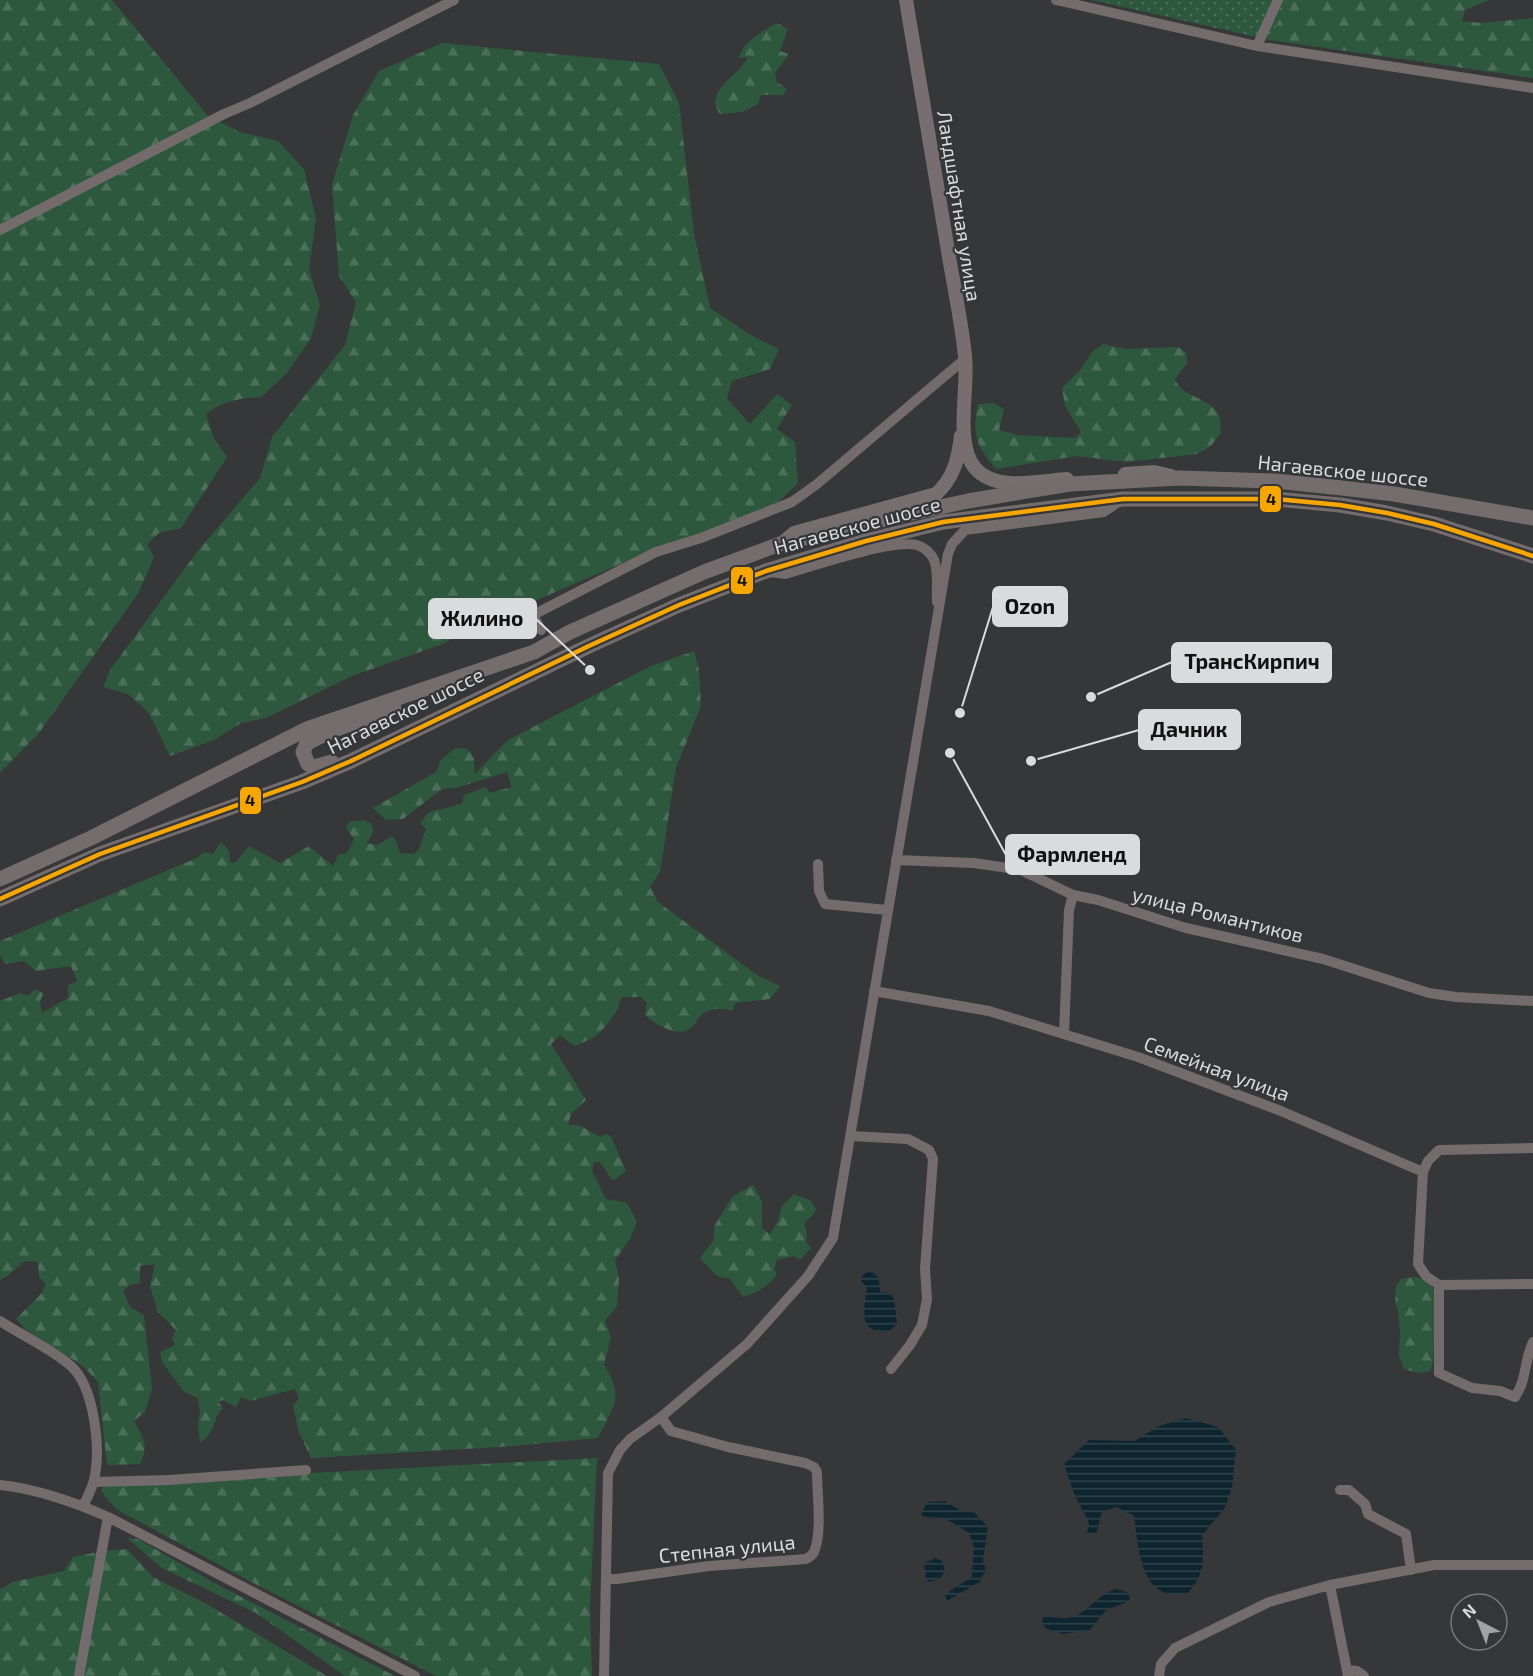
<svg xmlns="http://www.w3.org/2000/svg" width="1533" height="1676" font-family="'Exo 2',sans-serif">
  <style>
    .grass { fill: url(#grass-dots) }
    .forest { fill: url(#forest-firs) }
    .water { fill: url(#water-rules) }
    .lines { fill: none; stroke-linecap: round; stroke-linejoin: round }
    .street { stroke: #746c6c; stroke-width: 10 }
    .secondary { stroke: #776e6f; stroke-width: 14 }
    .primary { stroke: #756d6d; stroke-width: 15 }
    .bus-1-casing { stroke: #353639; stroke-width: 9 }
    .bus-1 { stroke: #f7a600; stroke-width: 4.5 }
    .labels { text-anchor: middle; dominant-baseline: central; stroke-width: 4.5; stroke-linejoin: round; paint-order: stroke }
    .street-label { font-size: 20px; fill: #dadbdd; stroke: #353639 }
    .leader { fill: none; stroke: #dadbdd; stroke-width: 2 }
    .callout-dot { fill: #dadbdd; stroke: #353639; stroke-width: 2 }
    .callout { fill: #dadbdd; stroke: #dadbdd; stroke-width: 2 }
    .callout-label { font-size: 21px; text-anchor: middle; font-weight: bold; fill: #111 }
    .line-badge { stroke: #353639; stroke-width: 2 }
    .pale-badge-label { font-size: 16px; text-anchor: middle; font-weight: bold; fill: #111 }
  </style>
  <defs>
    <pattern id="grass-dots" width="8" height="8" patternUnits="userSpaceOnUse" patternTransform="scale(1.5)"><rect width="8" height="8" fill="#2e583e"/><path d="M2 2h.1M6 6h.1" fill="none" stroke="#4c6f59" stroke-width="1.8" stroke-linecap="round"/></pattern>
    <pattern id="forest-firs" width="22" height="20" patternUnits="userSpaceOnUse" patternTransform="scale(1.5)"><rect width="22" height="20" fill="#2e583e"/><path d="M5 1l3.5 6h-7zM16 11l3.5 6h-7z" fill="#4c6f59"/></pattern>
    <pattern id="water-rules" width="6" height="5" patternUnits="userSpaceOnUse" patternTransform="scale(1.5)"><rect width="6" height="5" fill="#0e252f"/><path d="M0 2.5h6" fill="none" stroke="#30444d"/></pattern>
  </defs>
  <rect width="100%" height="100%" fill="#363738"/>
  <path class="grass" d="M1092,0H1288L1270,40Z"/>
  <path class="forest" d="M0,0H112L208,116L240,132L278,141L304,169L316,219L309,270L320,305L311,338L287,373L261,397C240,398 223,401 206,414L214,439L227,457L181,528L159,533L147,544L154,557L139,592L39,733L0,773Z
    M1288,0H1489L1465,10L1462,21L1481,23L1533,18V78L1270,40Z
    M777,23L788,29L780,51L789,54L775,73L777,82L787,89L783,95H761L758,104L742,112L720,114C703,90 739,77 748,57L739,58C742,42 764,30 777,23Z
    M442,43L659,64L679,103L694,234L710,308L754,337L779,349L770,369L732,381L727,399L750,424L777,394L792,405L777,429L795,442L798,483L774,506L724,531L660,547L539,599L440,645L352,676L266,718L241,723L214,740L170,756L149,713L128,694L103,687L110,670L197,552L260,478L272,437L345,345L356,302L339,276L332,185L353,115L379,71Z
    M1103,344L1126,349L1178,347L1186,353L1187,363L1175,379C1182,397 1207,397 1218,413C1221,418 1220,426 1221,433L1211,446L1197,454L1127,462L1077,456L996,469C976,445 972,435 978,404L993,403L1004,409L999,430L1018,435L1075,438L1081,432L1065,406L1062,388L1081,369L1092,352Z
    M694,651L699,670L701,706L676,768L660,872L650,887L658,902L757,975L780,986L770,999L735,1003L732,1011C722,1007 709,1008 700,1016C697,1019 696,1024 692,1027C679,1039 656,1025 645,1015L647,1003L641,997H621C620,1009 606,1027 597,1035C590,1040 581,1043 574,1046L560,1035L551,1044L586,1100L571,1114L568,1125H579L600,1137L605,1134L611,1136L626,1171L613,1181L600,1162H594L592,1171L606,1199L627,1203L637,1222L630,1239L615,1260L619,1278L617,1306L605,1321L611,1337L604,1365C625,1396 613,1408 598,1438L514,1446L311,1458L298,1430L293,1405L299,1399L295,1389L250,1401L241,1397L236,1407L223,1400L218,1402L223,1408C212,1418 218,1430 200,1443L198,1426L200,1412L198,1398L184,1392L162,1362L160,1352L175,1345L172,1338L176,1330L158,1312L150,1286L155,1264L140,1266V1283L130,1285L123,1291L130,1307L144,1315L152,1389L145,1412L134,1421C144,1439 149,1445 140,1464L107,1465L98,1382L83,1366L25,1329L16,1319L41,1294L46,1284L39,1277L38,1262L25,1261L7,1276L0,1280V1001L21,993L28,996L35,989L44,993L40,1001L42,1013L68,998V985L77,981L71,966L36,971L24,961L5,964L0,955V941L197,858L204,852L213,854L221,842L229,851L230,862L235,863L249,846L280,863L309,846L333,866L338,855L347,853L354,839L346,828L349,822L364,820L372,824L373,832L367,843L378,845L392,836L396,841L400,853L414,854L419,849L426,829L420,823L429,812L462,804L464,795L486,787L489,793L512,787L507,772L456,788L442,789L403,819L386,820L373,808L436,772L441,760L455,748L468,749L474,759L475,774L508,740L651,666Z
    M753,1185L762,1201V1228L770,1234L778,1221L782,1206L794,1194L810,1200L816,1209L813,1215L804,1223L807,1232L806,1242L811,1248L800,1260L794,1256L777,1260L774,1269L777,1274C768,1287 758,1292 743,1297L730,1279L717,1276L700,1258L713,1241L715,1225L732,1197Z
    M1413,1277C1424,1277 1430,1284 1436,1293L1433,1362L1430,1371L1418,1373L1404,1369L1399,1356L1400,1334L1398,1310L1395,1304L1396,1286L1401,1279Z
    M597,1458L590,1606L592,1676H436L238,1575L116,1509L101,1491L104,1484Z
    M127,1538L138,1539L214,1583L395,1676H345L256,1613L162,1568Z
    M127,1549L153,1577L205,1603L327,1676H0V1589L13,1582L64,1571L73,1557L103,1551Z"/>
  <path class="water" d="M870,1270L879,1278L880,1292L890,1293L894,1299L897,1323L889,1332C857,1333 864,1311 867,1288L861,1281L862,1276Z
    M1186,1418L1218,1427L1236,1450L1232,1488L1224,1509L1202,1535C1204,1560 1205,1574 1187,1594C1181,1594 1173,1596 1168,1594C1138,1585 1138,1541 1134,1516L1117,1507L1102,1512L1096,1534L1087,1533L1089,1523L1073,1491L1064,1464L1089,1440L1135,1441L1159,1426Z
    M945,1501L961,1511L974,1512L988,1527L983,1560L986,1571L982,1576L981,1581L947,1601L945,1596C952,1587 964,1584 972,1576L974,1547L969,1533C961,1529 951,1520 942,1518C933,1517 931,1519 921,1515L927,1502Z
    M935,1558L942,1561L945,1571L940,1579L930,1582L926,1580L924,1563Z
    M1117,1589L1129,1593L1130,1601L1106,1610L1090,1630L1063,1634L1045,1628L1042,1622L1043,1617C1052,1616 1062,1620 1072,1617C1092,1610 1097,1594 1117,1589Z"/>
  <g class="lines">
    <path class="street" d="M1056,0L1257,46L1533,88
      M1257,46L1278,0
      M0,230L224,114L250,103L454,0
      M771,572L785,574C812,566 893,539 917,545C924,547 931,553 934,560C939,573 936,589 937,602
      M541,630L533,615L656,552L701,538L792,502L817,484L966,358
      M896,860L974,863L1021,870L1073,895L1098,900L1186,928L1323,959L1429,993L1456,997L1533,1001
      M818,864L819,891L825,904L887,910
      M874,991L989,1011L1138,1057L1281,1111L1423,1172L1428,1161L1439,1150L1533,1148
      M1064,1034L1069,910L1073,895
      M851,1136L908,1139L929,1150L933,1159L925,1269L927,1299L922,1325L910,1345L891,1369
      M1423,1172L1418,1264L1426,1276L1439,1285L1533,1284
      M1439,1285V1373L1472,1388L1500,1391L1515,1397C1527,1380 1524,1360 1533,1342
      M0,1321C23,1336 50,1348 71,1366C95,1388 101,1450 94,1480C92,1489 87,1498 83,1506
      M94,1482L169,1480L306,1470
      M0,1485C38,1489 74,1502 108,1517L415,1676
      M1340,1490H1349L1365,1504L1368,1514L1406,1534L1411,1570
      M606,1579H617L709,1566L806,1559C810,1557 814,1554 815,1549C822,1531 817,1492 817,1472L814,1467L805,1463L728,1447L671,1431L661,1417
      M1330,1585L1348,1676
      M1347,1670L1357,1671L1364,1676
      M79,1676L108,1517
      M604,1676L608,1473L620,1450L630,1439L661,1417L747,1344L808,1276L833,1238L948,554L952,544L965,530L1104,512L1120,501
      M1159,1676L1161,1664L1175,1648L1269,1602L1330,1585L1434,1565H1533"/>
    <path class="secondary" d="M906,0C919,80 933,159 946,239C952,278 961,317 965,356C969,387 954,443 975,468C995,492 1039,481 1067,479
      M1125,474L1154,472L1171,476
      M781,544L794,533L936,494C954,478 958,459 961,436"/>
    <path class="primary" d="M332,762L314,767L308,764L303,752L307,743L331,731L394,708
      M0,879L91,838L309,728L534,652L570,632L704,572L780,544L889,518L968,501L1070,484L1180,478L1275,481L1342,488L1394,494L1533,518
      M0,899L100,854L302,782L351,761L591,645L679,605L766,571L866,541L943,522L1123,499H1276L1340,505L1387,513L1434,524L1533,556"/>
    <defs>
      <path id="bus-1" d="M0,899L100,854L302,782L351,761L591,645L679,605L766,571L866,541L943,522L1123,499H1276L1340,505L1387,513L1434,524L1533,556"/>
    </defs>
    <use href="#bus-1" class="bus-1-casing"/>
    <use href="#bus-1" class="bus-1"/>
  </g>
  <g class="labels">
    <g class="street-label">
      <text transform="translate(960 206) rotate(81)">Ландшафтная улица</text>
      <text transform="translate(1343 470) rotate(6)">Нагаевское шоссе</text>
      <text transform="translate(857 525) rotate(-15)">Нагаевское шоссе</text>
      <text transform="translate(405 710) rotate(-26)">Нагаевское шоссе</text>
      <text transform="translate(1218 914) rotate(14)">улица Романтиков</text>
      <text transform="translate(1217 1068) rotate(20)">Семейная улица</text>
      <text transform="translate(727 1548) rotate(-6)">Степная улица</text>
    </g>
  </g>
  <path class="leader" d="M960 713L993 607M590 670L536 619M1091 697L1172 662M1031 761L1139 730M950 753L1006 855"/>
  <g class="callout-dot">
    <circle cx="960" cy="713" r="6"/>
    <circle cx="590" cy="670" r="6"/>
    <circle cx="1091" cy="697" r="6"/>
    <circle cx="1031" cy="761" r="6"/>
    <circle cx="950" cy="753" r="6"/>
  </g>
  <g class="callout">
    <rect x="993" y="587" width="74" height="39" rx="6"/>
    <rect x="429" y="599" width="107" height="39" rx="6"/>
    <rect x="1172" y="643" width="159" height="39" rx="6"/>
    <rect x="1139" y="710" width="101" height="39" rx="6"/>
    <rect x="1006" y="835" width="133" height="39" rx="6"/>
  </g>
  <g class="callout-label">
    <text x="1030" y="614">Ozon</text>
    <text x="482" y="626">Жилино</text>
    <text x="1252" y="669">ТрансКирпич</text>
    <text x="1189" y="737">Дачник</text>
    <text x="1072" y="862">Фармленд</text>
  </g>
  <g class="line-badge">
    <rect x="1259" y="485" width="23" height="28" rx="6" fill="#f7a600"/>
    <rect x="730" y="566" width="24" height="29" rx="6" fill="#f7a600"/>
    <rect x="239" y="786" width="23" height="29" rx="6" fill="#f7a600"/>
  </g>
  <g class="pale-badge-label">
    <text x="1271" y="505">4</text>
    <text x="742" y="586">4</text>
    <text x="250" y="806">4</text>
  </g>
  <g transform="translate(1479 1622) rotate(318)"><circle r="28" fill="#353639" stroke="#77787b" stroke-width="1.5"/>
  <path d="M0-4.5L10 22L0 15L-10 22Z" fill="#a1a2a3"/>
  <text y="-9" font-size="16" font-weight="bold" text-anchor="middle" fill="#dadbdd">N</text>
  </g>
</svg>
